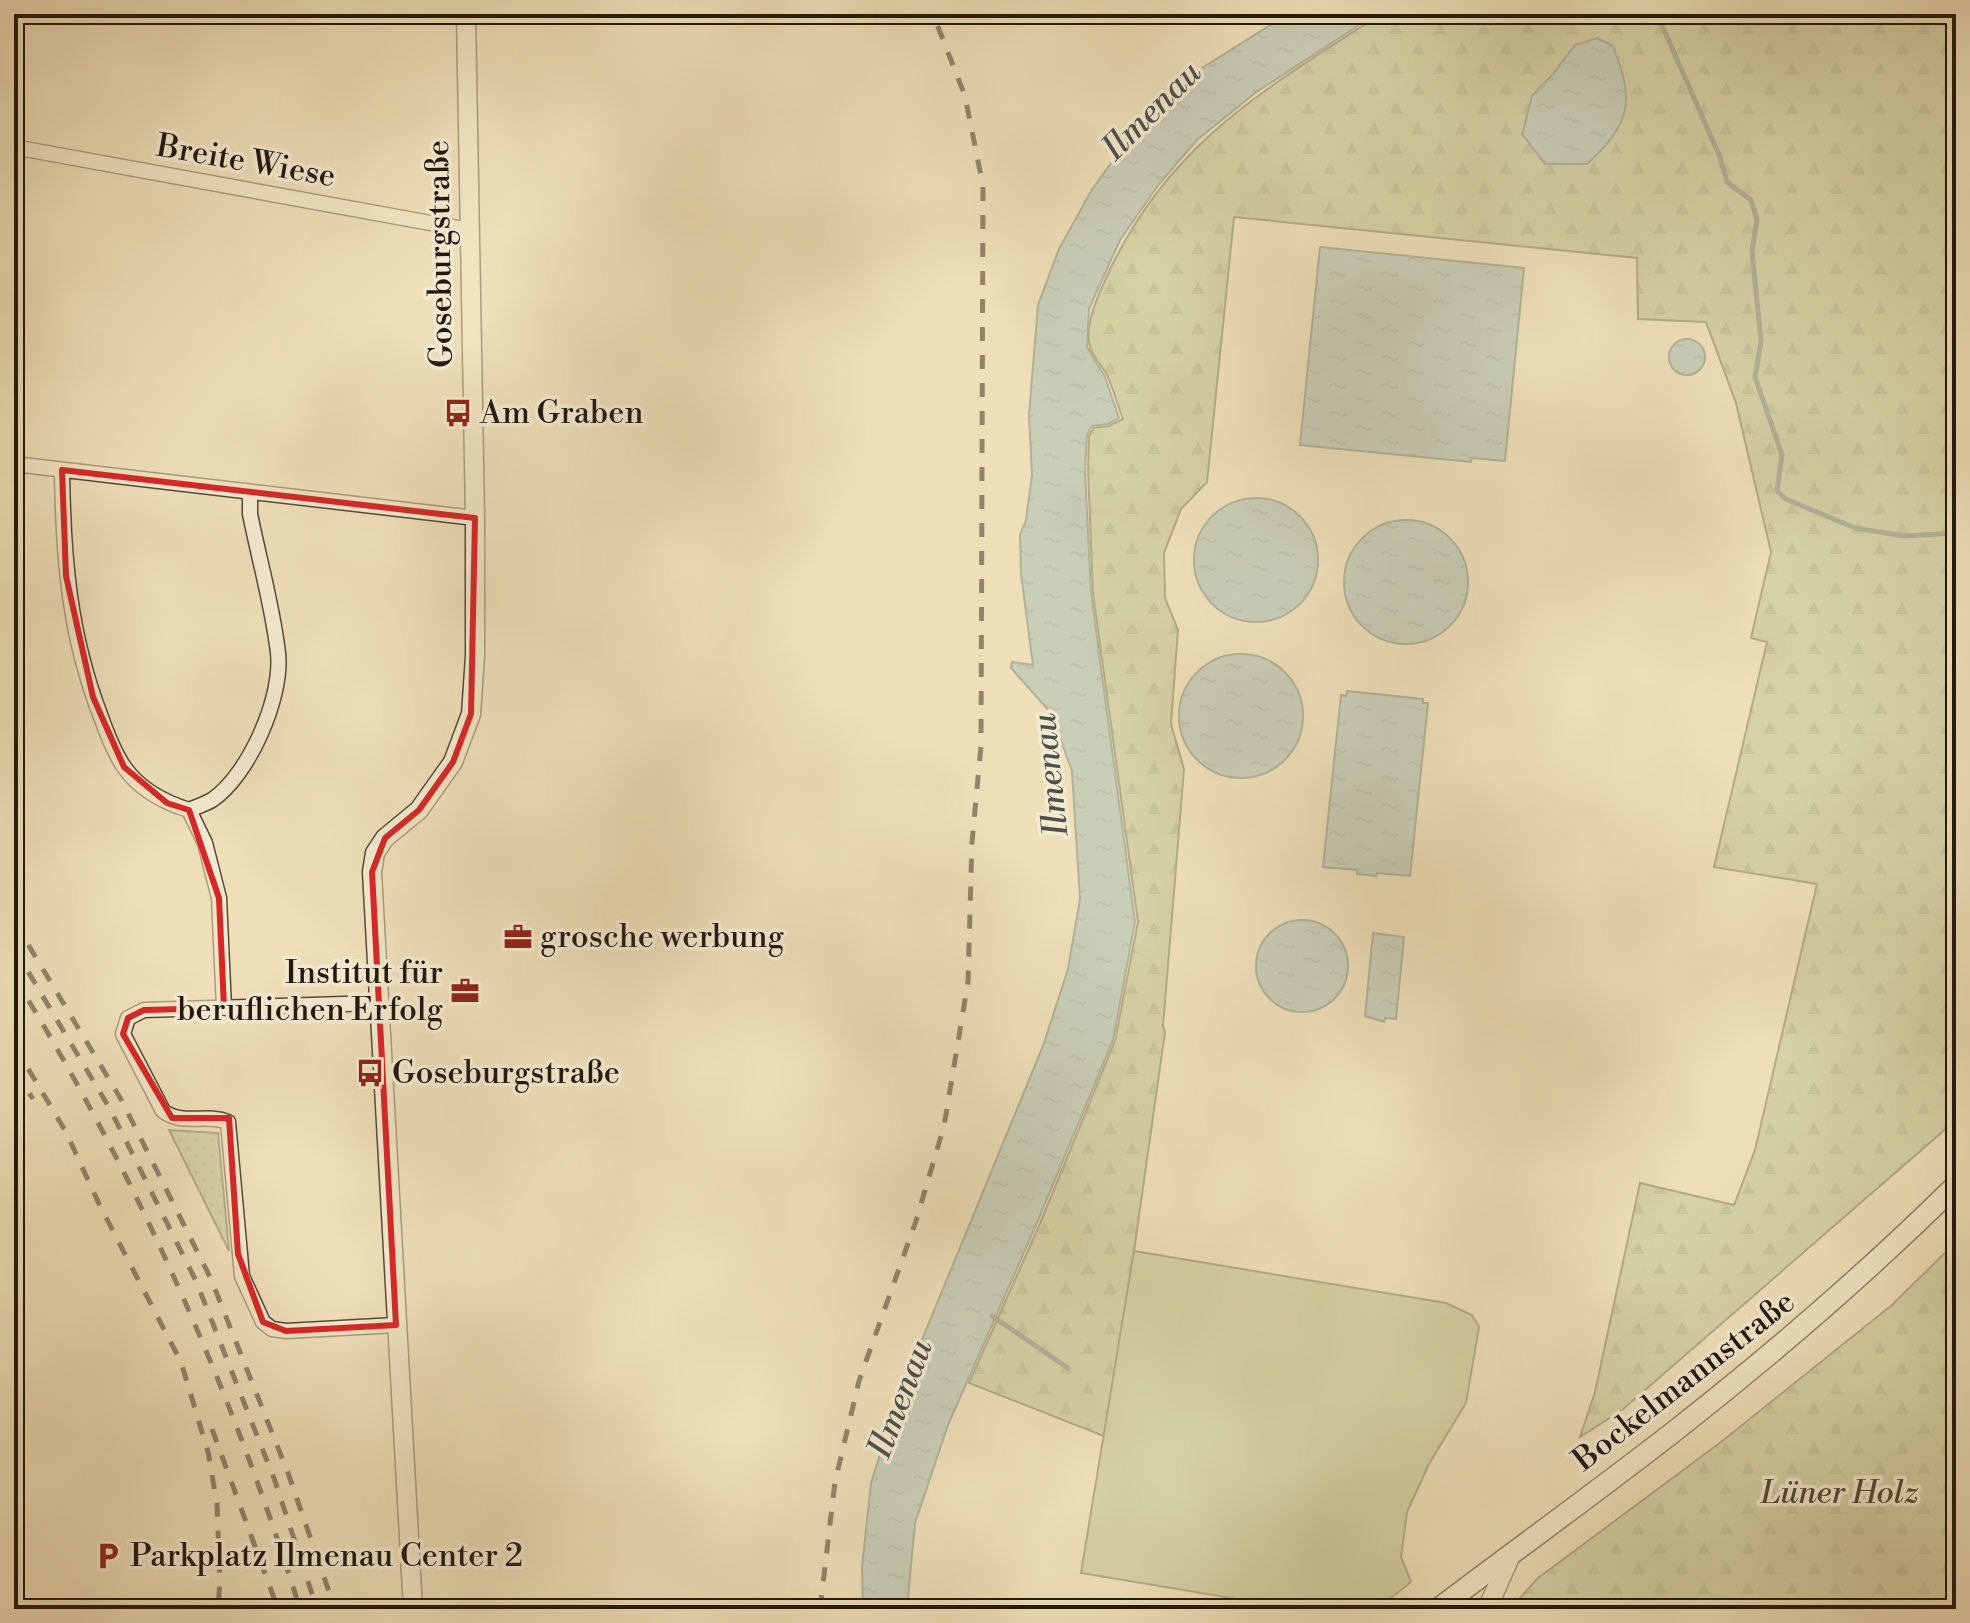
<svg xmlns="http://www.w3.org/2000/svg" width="1970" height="1623" font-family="'Libre Bodoni',serif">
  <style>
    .forest { fill: url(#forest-firs); stroke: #6d6d50; stroke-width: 2 }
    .park { fill: url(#park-dots); stroke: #6d6d50; stroke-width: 2 }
    .garden { fill: #b8c290; stroke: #6d6d50; stroke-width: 2 }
    .water { fill: url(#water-ripples); stroke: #6b7a74; stroke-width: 2 }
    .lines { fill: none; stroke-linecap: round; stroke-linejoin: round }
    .stream { stroke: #6b7a74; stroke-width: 5 }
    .minor-casing { stroke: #554a39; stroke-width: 17 }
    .tertiary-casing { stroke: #554a39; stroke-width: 21 }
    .secondary-casing { stroke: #22180f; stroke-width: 23 }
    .minor { stroke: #f4ead1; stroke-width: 14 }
    .tertiary { stroke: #f4ead1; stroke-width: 18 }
    .secondary { stroke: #f4ead1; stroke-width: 20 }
    .rail { stroke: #22180f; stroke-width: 5; stroke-dasharray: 14 14; stroke-linecap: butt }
    .marked { fill: none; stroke: #d62828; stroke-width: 6; stroke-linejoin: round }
    .labels { text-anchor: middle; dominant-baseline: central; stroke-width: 7; stroke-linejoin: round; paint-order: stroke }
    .street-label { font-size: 32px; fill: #22180f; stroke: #f4ead1 }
    .poi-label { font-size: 32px; fill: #22180f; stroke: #f4ead1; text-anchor: start }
    .park-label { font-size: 32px; font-style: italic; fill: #4f4b36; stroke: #f4ead1 }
    .water-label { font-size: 34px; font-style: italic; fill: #4c514a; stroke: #f4ead1 }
  </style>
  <defs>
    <pattern id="forest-firs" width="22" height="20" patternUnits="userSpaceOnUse" patternTransform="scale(2)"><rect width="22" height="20" fill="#b8c290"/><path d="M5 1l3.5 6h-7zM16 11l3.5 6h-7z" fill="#9ea67b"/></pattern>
    <pattern id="park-dots" width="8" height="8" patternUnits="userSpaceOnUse" patternTransform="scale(2)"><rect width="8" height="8" fill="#b8c290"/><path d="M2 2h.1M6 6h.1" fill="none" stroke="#9ea67b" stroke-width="1.8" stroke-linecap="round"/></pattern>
    <pattern id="water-ripples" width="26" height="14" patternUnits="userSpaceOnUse" patternTransform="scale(2)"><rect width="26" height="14" fill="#9bbbb7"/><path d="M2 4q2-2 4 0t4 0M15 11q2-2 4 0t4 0" fill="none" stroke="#85a09c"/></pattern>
  </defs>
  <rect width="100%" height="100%" fill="#eedfb8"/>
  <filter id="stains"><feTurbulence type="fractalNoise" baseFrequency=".0025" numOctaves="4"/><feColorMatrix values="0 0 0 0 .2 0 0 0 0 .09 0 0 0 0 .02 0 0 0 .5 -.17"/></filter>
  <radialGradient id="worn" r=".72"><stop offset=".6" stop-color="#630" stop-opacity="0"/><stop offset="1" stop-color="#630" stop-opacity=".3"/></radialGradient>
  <path class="forest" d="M1381,14H1953L1956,20V1120L1622,1410L1580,1437L1595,1392L1640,1183L1734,1205L1755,1150L1817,884L1714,867L1767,642L1751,638L1771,552L1736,403L1706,322L1638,319L1637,258L1234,217L1207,482L1181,509L1164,553L1165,598L1178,630L1171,724L1184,769L1163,1026L1165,1032L1134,1251L1104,1436L969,1383L1039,1226L1115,1041L1138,922L1093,593L1088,470L1089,436L1094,428L1109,426L1123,419C1117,404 1113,386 1106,373C1101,365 1092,355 1090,347C1084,325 1098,296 1107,276C1167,144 1264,90 1381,14Z
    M1956,1242V1609H1517L1520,1598L1538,1578L1721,1442L1892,1305Z"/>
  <path class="park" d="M169,1130L218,1133L229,1251Z"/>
  <path class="garden" d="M1134,1251L1446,1303L1472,1315L1479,1327L1466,1403L1429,1464L1407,1512L1401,1557L1411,1582L1377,1609H1297L1081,1573Z"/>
  <path class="water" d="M1288,14H1376L1255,93L1197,140L1159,184L1120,240L1089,309L1087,347L1105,377L1119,418L1108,424L1092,426L1087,435L1085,471L1091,593L1135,922L1113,1040L1036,1225L948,1425L915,1523L907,1609H863L862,1567L871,1483L898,1398L1043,1046L1068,969L1080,899L1072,771L1051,713L1011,668L1012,662L1033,665L1021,574L1020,535L1026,520L1032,475L1029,415L1038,305L1059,249L1091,191L1142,120L1194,73Z
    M1597,38L1613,46C1635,102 1631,123 1587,164H1545L1522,134L1532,96L1552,75L1575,45Z
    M1320,247L1524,268L1505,461L1472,458L1471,462L1300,445Z
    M1669 357a18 18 0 1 1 36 0a18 18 0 1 1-36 0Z
    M1194 560a62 62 0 1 1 124 0a62 62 0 1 1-124 0Z
    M1344 582a62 62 0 1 1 124 0a62 62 0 1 1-124 0Z
    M1179 716a62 62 0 1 1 124 0a62 62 0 1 1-124 0Z
    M1347,691L1423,699V703H1428L1410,876L1377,873L1376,876L1357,874V870L1323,867L1341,695L1346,696Z
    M1256 966a46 46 0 1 1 92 0a46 46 0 1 1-92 0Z
    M1373,933L1404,937L1396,1019L1385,1018L1384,1022L1365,1016Z"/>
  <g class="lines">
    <path class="stream" d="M1657,14L1720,157L1727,182L1751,200L1757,220L1752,251L1761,341L1755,377L1782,455L1777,491L1786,499L1855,528L1904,536L1956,533
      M992,1316L1068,1368"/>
    <defs>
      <path id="minor" d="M14,147L469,230
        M14,464L475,518
        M62,470C63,556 69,635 101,717C107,734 114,752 124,767C140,790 163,802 189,810L205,843L219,898L224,1008
        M189,810C196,807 205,804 212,800C249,775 283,697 278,653C273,608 259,559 250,514V492
        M377,1003L144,1010L128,1018L123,1034L163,1111C183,1126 206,1113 228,1122L242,1276L263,1322L272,1329L286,1331L396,1325"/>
      <path id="tertiary" d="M413,1609L372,872L375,853L385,838L419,810L453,762L471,714L475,656V518L466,14
        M1487,1609L1512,1553"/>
      <path id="secondary" d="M1438,1609C1517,1549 1598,1491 1676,1430C1774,1353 1868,1272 1956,1185"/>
    </defs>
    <use href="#minor" class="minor-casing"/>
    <use href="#tertiary" class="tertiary-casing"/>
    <use href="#secondary" class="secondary-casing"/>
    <use href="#minor" class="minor"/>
    <use href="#tertiary" class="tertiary"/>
    <use href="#secondary" class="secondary"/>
    <path class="rail" d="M14,921L122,1101L211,1279L288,1473L335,1609
      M14,948L110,1109L196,1281L275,1481L317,1609
      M14,977C135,1171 232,1390 300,1609
      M14,1045L66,1132L100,1206L181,1362L208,1452L217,1504L220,1582L218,1609
      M14,1070L33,1099
      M212,1429L278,1609
      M820,1609L835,1482L859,1381L916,1221L944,1126L968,982L972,842L981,746L983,186L965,96L933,14"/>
  </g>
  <path d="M0 0H1970V1623H0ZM62,470L475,518L471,714L453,762L419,810L385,838L372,872L396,1325L286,1331L263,1322L238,1254L229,1118H172L123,1034L128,1018L144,1010L224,1008L219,898L189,810L167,803L124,767L93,697L66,576Z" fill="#eedfb8" fill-opacity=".55" fill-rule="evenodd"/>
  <path class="marked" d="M62,470L475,518L471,714L453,762L419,810L385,838L372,872L396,1325L286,1331L263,1322L238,1254L229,1118H172L123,1034L128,1018L144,1010L224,1008L219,898L189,810L167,803L124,767L93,697L66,576Z"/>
  <defs>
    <symbol id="bus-bare" viewBox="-9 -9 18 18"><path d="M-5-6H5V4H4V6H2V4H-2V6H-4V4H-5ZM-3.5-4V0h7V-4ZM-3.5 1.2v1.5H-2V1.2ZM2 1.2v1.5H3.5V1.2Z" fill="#8f2418" stroke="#f4ead1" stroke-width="2.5" paint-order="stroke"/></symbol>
    <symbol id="office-bare" viewBox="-9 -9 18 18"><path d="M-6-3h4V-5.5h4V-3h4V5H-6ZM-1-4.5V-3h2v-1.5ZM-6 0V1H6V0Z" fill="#8f2418" stroke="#f4ead1" stroke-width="2.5" paint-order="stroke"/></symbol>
    <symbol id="parking-bare" viewBox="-9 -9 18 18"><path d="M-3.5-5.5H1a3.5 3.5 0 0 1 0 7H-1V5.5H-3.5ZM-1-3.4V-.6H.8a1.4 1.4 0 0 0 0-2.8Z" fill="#8f2418" stroke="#f4ead1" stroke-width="2.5" paint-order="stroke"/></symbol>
  </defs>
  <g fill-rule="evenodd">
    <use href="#bus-bare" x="438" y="393" width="40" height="40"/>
    <use href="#office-bare" x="498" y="917" width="40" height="40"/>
    <use href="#office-bare" x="445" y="971" width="40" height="40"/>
    <use href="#bus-bare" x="350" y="1053" width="40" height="40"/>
    <use href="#parking-bare" x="88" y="1536" width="40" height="40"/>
  </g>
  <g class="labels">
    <g class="street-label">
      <text transform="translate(246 161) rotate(10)">Breite Wiese</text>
      <text transform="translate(440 254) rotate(-91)">Goseburgstraße</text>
      <text transform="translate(1684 1381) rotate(-38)">Bockelmannstraße</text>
    </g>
    <g class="poi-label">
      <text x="480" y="413">Am Graben</text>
      <text x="540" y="937">grosche werbung</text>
      <text x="443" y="973" text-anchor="end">Institut für<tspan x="443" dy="37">beruflichen Erfolg</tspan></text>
      <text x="392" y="1073">Goseburgstraße</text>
      <text x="130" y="1556">Parkplatz Ilmenau Center 2</text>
    </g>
    <g class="park-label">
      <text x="1840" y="1493">Lüner Holz</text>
    </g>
    <g class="water-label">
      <text transform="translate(1152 111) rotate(-45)">Ilmenau</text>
      <text transform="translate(1051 775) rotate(-96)">Ilmenau</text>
      <text transform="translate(901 1399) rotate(-69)">Ilmenau</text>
    </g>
  </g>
  <rect width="1970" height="1623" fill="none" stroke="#eedfb8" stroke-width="48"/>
  <rect x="16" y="16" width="1938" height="1591" fill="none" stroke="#22180f" stroke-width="4"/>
  <rect x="24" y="24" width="1922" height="1575" fill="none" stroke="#22180f" stroke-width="2"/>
  <rect width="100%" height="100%" filter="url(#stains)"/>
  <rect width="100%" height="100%" fill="url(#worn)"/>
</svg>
